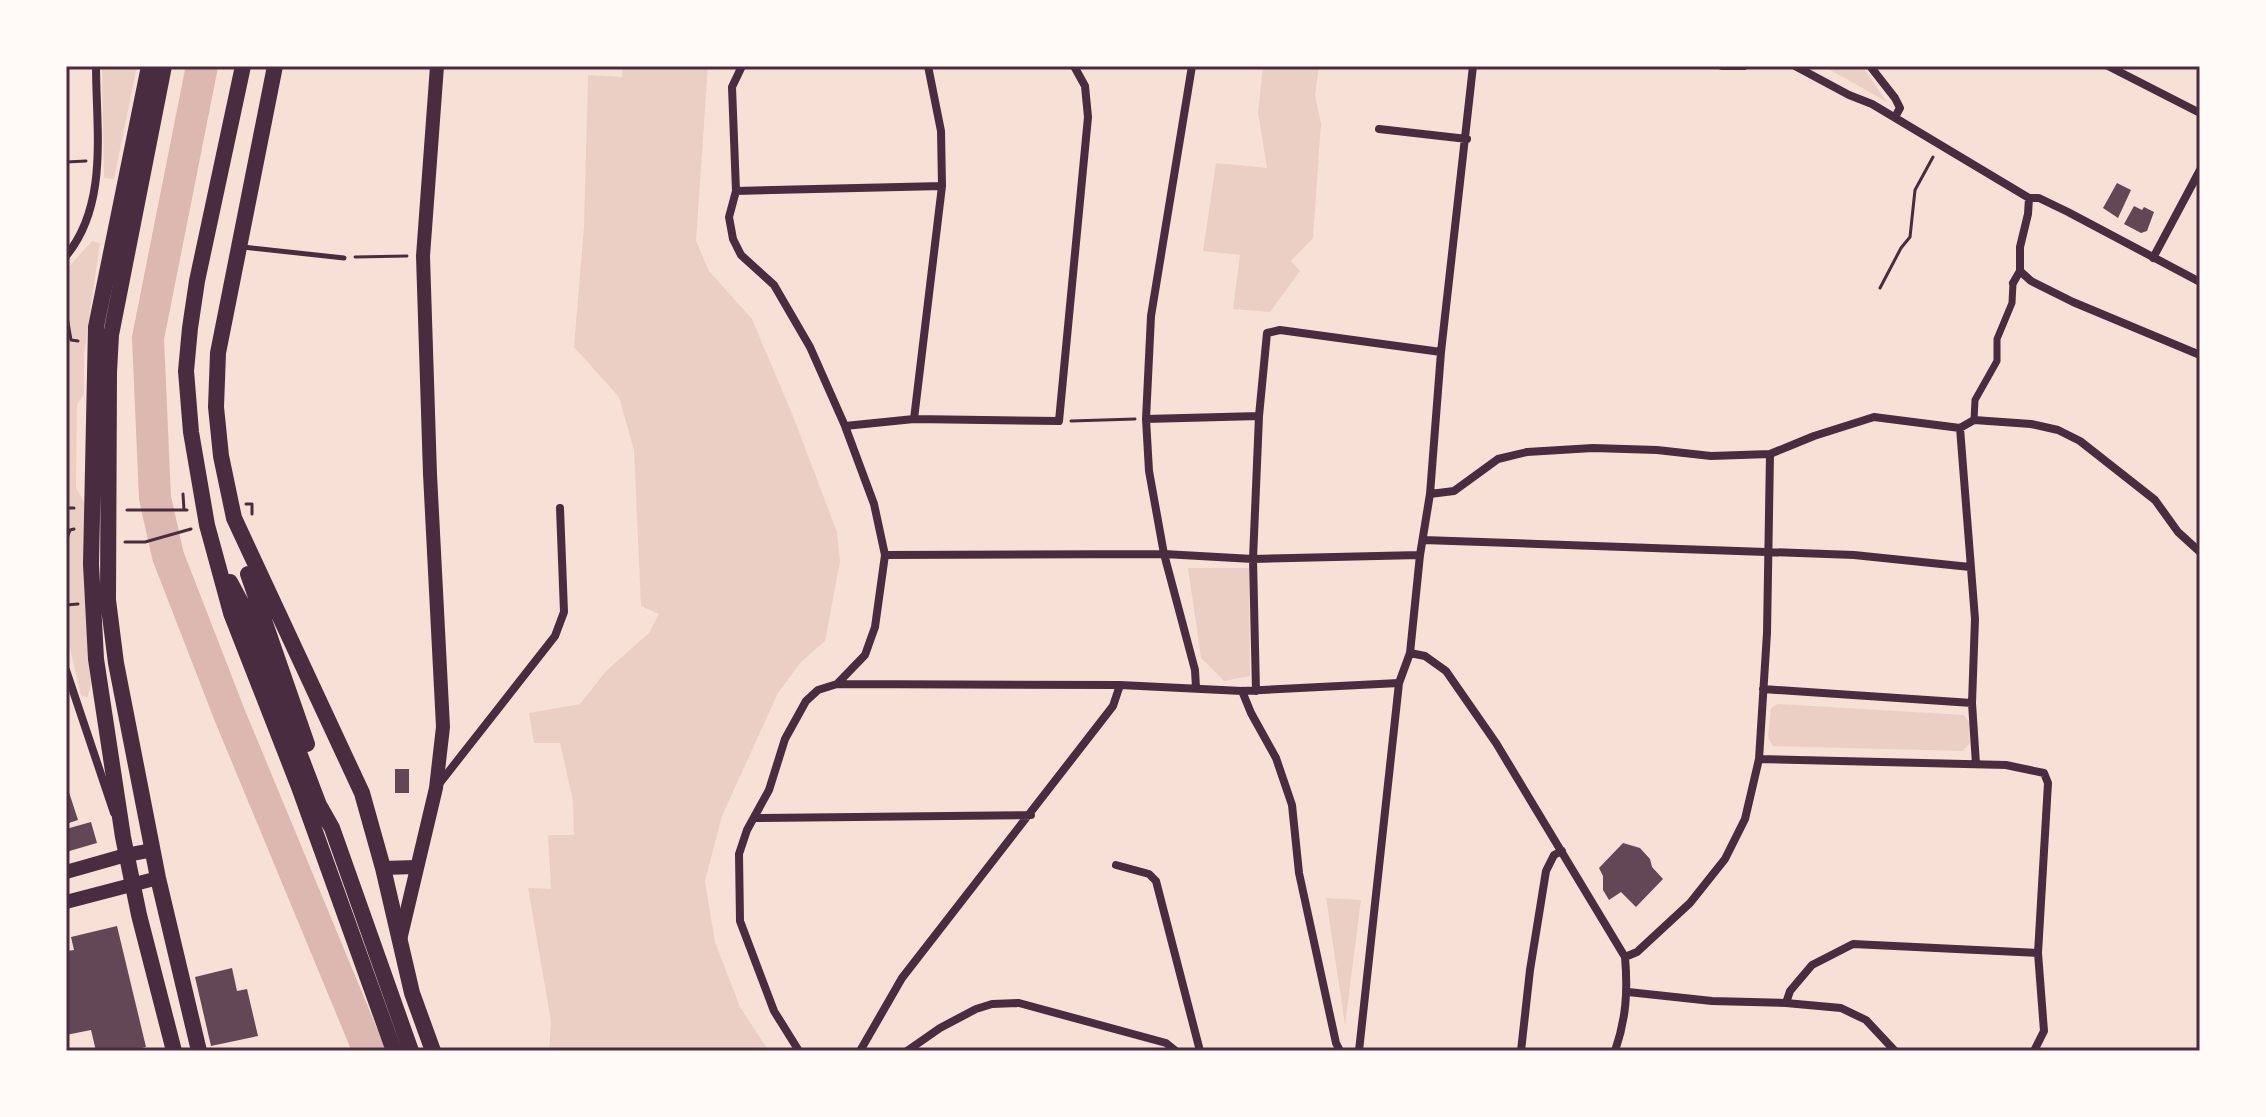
<svg xmlns="http://www.w3.org/2000/svg" width="2266" height="1117" font-family="Jost,sans-serif">
  <style>
    .green { fill: #ebcfc5 }
    .lines { fill: none; stroke-linecap: round; stroke-linejoin: round }
    .river { stroke: #dcb8b0; stroke-width: 32 }
    .building { fill: #644757 }
    .path { stroke: #4a2c40; stroke-width: 3 }
    .service { stroke: #4a2c40; stroke-width: 5 }
    .pedestrian { stroke: #4a2c40; stroke-width: 7 }
    .minor { stroke: #4a2c40; stroke-width: 8 }
    .tertiary { stroke: #4a2c40; stroke-width: 14 }
    .secondary { stroke: #4a2c40; stroke-width: 14 }
    .primary { stroke: #4a2c40; stroke-width: 16 }
    .neatline { fill: none; stroke: #4a2c40; stroke-width: 3 }
  </style>
  <rect width="100%" height="100%" fill="#f7e1d7"/>
  <path class="green" d="M102,66H137L114,179L104,178Z
    M622,66H708L696,241L709,271L752,319L793,416L837,532L840,561L825,641L801,662L778,693L722,816L705,881L715,942L740,1007L769,1051H549L551,1021L528,888L551,889L548,835H574L573,801L560,743H534L529,713L580,704L606,671L649,633L659,614L641,606L634,450L619,397L574,347L584,227L588,75L622,77Z
    M1263,66H1319L1315,95L1321,124L1313,238L1291,261L1300,271L1270,312L1233,309L1240,255L1203,251L1216,163L1267,168L1258,113Z
    M1823,66H1862L1887,102Z
    M92,241L100,243L84,354V394L77,405L76,488L84,502V590L91,685L87,698L81,695L66,632V270Z
    M1188,568H1249L1250,676L1224,681L1201,658Z
    M1778,704L1964,715L1969,722L1970,743L1963,751L1773,746L1768,738L1771,708Z
    M1326,898L1361,900L1345,1025Z"/>
  <g class="lines">
    <path class="river" d="M202,66L148,338L155,498L168,556L230,716L369,1051"/>
  </g>
  <path class="building" d="M2117,183L2131,190L2118,218L2103,208Z
    M2134,206L2142,210L2144,207L2154,212L2147,231L2141,233L2124,224Z
    M395,769H409V793H395Z
    M66,783L78,820L66,824Z
    M91,822L97,843L66,852V829Z
    M1623,843L1640,848L1650,859L1652,867L1663,879L1636,907L1621,892L1609,900L1603,890V876L1599,868Z
    M117,926L146,1047L128,1051H96L91,1030L66,1035V951L74,950L71,937Z
    M232,968L237,991L247,989L258,1036L211,1046L195,977Z"/>
  <g class="lines">
    <path class="path" d="M66,162L86,161
      M355,257L407,256
      M1880,288L1901,248L1910,237L1915,190L1933,157
      M66,311L71,340L78,341
      M1071,421L1135,419
      M183,494L184,510
      M246,504H252V514
      M66,505L67,508H74
      M127,510H187
      M66,541L70,530L74,529
      M125,542H145L191,529
      M66,605L78,604"/>
    <path class="service" d="M243,247L344,258"/>
    <path class="pedestrian" d="M1974,420L1975,400L1997,361V339L2012,303L2013,283"/>
    <path class="minor" d="M742,66L732,87L736,191L729,217L733,239L741,255L774,285L810,347L845,426L874,504L885,555L875,627L865,655L837,684L818,690L806,701L785,739L769,790L747,830L739,854L740,921L774,1011L799,1051
      M1192,66L1151,316L1146,419L1149,471L1164,554L1195,670L1196,688
      M1722,66H1744
      M1795,66L1849,95L1872,104L2029,198H2039L2068,212L2200,282
      M1870,66L1895,98L1900,108L1895,117
      M2108,66L2200,113
      M1379,129L1467,139
      M736,191L942,186
      M66,256C109,204 96,129 96,66
      M2153,258L2200,170
      M2020,271L2031,281L2073,302L2200,355
      M2013,283L2020,271V247L2028,214L2029,198
      M914,419L942,186L941,131L928,66
      M1146,419L1259,416
      M845,426L914,419L1059,421L1088,117L1085,86L1074,66
      M1960,428L1975,619L1972,703L1976,764
      M1960,428L1974,420L2031,424L2058,430L2080,441L2155,500L2178,532L2200,552
      M1430,494L1454,491L1498,459L1527,452L1593,448L1657,450L1711,456L1770,454L1814,436L1874,417L1960,428
      M1423,540L1854,555L1970,567
      M885,555L1164,554L1253,559L1420,555
      M1410,653L1425,656L1446,671L1496,743L1625,957C1628,992 1626,1019 1615,1051
      M66,670L114,813
      M837,684L1120,685L1242,691L1399,683
      M1763,689L1972,703
      M1242,691L1251,713L1276,758L1292,805L1299,873L1336,1043L1340,1051
      M1256,691L1253,559L1259,416L1267,333L1280,330L1441,352
      M1759,759L2006,765L2044,773L2048,783L2038,953L2044,1031L2034,1051
      M439,784L555,636L564,612L560,508
      M756,818L1031,815
      M1116,865L1149,874L1156,881L1200,1051
      M1625,957L1637,952L1690,903L1725,859L1745,819L1759,759L1767,633L1770,454
      M1628,992L1712,1001L1786,1003L1841,1008L1866,1020L1895,1051
      M1786,1003L1790,991L1812,965L1853,944L2038,953
      M860,1051L902,978L1113,706L1120,685
      M907,1051L940,1028L976,1009L992,1004L1019,1003L1166,1043L1176,1051
      M1359,1051L1399,683L1410,653L1420,555L1430,494L1441,352L1473,66
      M1521,1051L1530,970L1546,871L1554,855L1562,851"/>
    <path class="tertiary" d="M400,940L436,788L443,727L430,474L423,256L437,66"/>
    <path class="secondary" d="M383,868L416,867
      M66,872L126,855L153,850
      M66,902L158,878"/>
    <path class="primary" d="M149,66L96,327L91,564L96,659L123,837L139,915L174,1051
      M164,66L111,335L109,372L108,600L116,663L158,878L199,1051
      M243,66L197,281L190,328L186,371L191,432L207,525L231,613L299,787L394,1051
      M275,66L218,353L216,407L221,456L234,518L362,793L383,868L412,993L433,1051
      M248,574L307,744
      M230,582L244,608L319,805L332,828L411,1051"/>
  </g>
  <rect width="2266" height="1117" fill="none" stroke="#fffaf5" stroke-width="136"/>
  <rect x="68" y="68" width="2130" height="981" class="neatline"/>
</svg>
